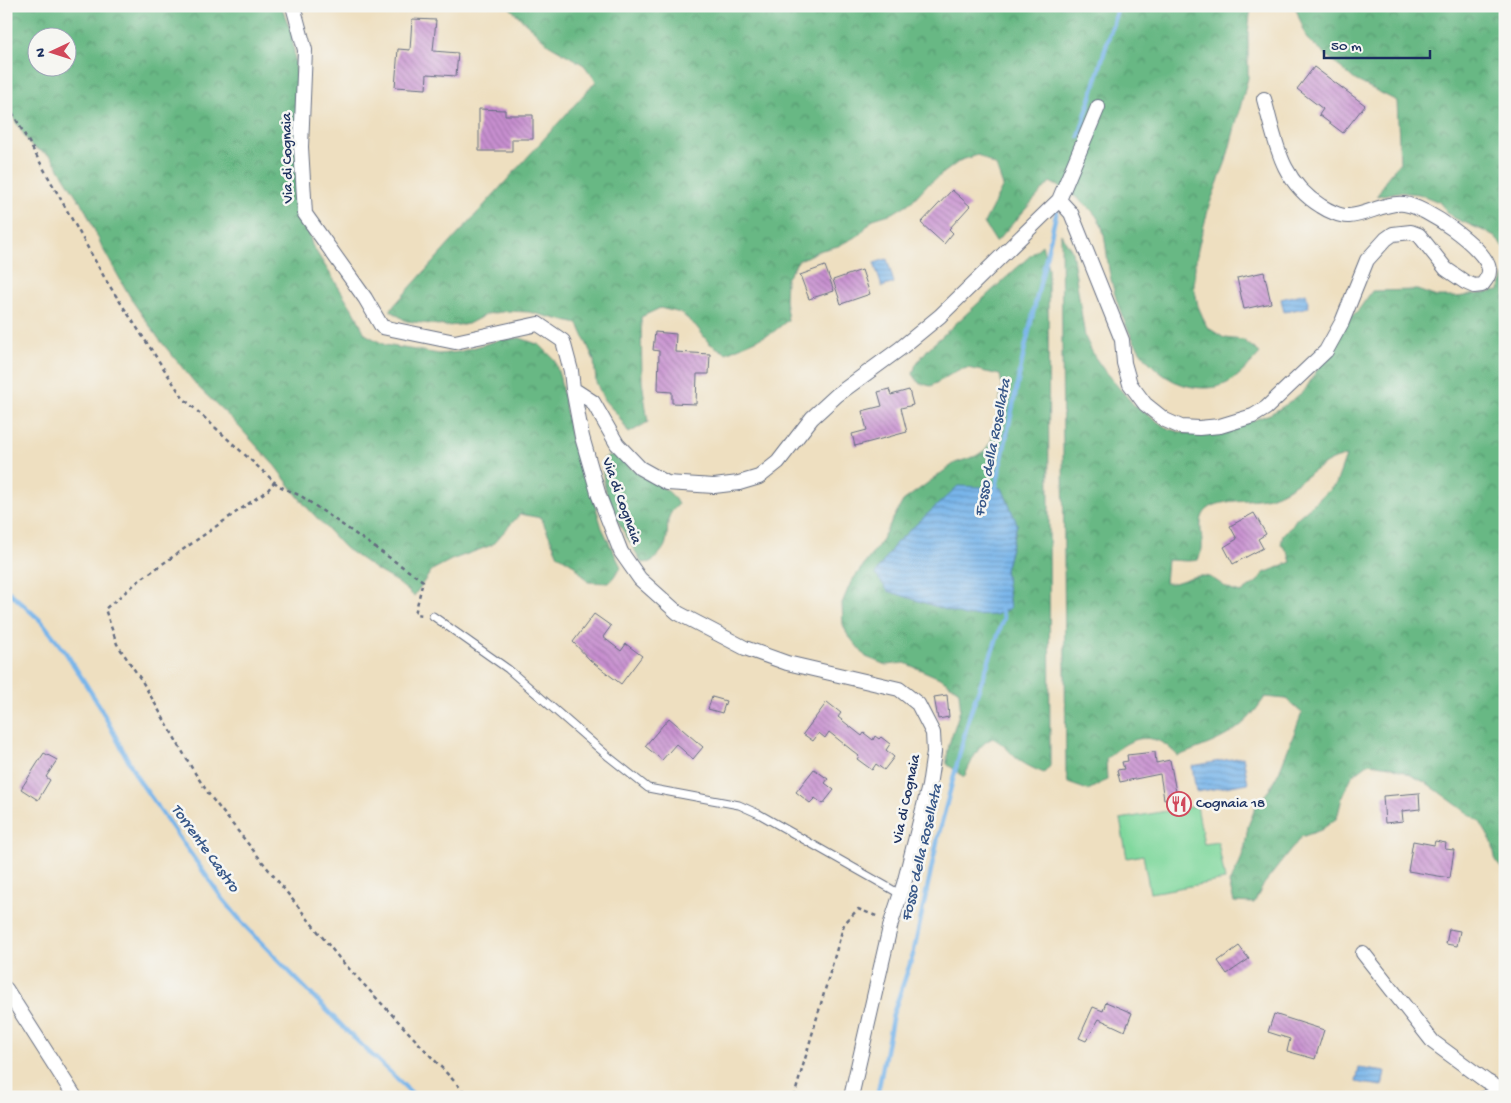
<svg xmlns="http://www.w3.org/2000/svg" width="1511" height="1103" font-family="'Gochi Hand',sans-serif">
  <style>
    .forest { fill: url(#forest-crowns); stroke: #427471; fill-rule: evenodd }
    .pitch { fill: #80d89d; stroke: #4e847e }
    .water { fill: url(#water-rules); stroke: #4a72a4 }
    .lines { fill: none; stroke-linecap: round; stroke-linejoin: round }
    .stream { stroke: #78b5ea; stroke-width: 4.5 }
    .building { fill: url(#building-back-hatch) }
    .service-casing { stroke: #656d80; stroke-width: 9 }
    .minor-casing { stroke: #656d80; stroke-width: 16 }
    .path { stroke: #656d80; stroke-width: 2.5; stroke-dasharray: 4 4; stroke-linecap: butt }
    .service { stroke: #fff; stroke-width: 7 }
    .minor { stroke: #fff; stroke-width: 14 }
    .labels { text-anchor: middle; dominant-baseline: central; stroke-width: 5; stroke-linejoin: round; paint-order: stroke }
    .street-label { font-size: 15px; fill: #1b2f5e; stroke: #f6f6f2 }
    .poi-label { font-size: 15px; fill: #1b2f5e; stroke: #f6f6f2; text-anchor: start }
    .water-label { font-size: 16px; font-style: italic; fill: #375788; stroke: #f6f6f2 }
  </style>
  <defs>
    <pattern id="forest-crowns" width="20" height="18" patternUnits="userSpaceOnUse" patternTransform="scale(1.25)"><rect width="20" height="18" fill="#68b884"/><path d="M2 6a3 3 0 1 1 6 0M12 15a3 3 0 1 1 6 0" fill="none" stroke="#55966f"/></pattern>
    <pattern id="water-rules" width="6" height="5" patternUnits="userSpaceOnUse" patternTransform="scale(1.25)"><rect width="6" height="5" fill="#78b5ea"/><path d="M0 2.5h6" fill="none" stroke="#6294c1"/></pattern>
    <pattern id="building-back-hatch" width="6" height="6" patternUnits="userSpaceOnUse" patternTransform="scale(1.25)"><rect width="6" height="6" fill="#c78fcf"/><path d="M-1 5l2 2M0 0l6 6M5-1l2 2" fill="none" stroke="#a175ab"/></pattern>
  </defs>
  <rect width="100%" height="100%" fill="#f6f6f2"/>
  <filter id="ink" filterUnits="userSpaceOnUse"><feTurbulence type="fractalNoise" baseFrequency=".02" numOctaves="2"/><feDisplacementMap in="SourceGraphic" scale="10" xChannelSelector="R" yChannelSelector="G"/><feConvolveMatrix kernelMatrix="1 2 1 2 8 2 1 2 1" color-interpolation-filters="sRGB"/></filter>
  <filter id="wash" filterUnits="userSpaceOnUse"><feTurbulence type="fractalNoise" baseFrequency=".0096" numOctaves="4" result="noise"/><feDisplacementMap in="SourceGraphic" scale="20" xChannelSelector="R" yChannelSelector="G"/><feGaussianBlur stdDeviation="1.12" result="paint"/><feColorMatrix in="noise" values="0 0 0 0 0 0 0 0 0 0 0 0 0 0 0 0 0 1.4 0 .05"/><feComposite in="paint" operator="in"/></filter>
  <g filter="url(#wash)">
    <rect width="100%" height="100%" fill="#eedfc0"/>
    <path class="forest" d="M6,6H281L292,34L299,97L302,205L312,245L356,315L365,334L385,345L439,354L459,352L499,340L520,338L540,345L554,359L560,378L572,443L590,487L602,528L621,567L609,583L588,582L574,565L558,555L541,518L520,514L492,545L451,560L432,570L414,596L397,582L378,571L345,548L303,503L275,466L232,419L199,388L159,339L133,302L103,249L86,211L51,156L31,146L9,111L6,104ZM38,38H68V68H38Z
      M508,6H1253L1250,14L1248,34V78L1226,161L1210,203L1199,244L1195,266L1194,286L1198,306L1207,327L1224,338L1243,340L1260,353C1239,377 1226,392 1193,387C1141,379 1118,315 1109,270C1107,258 1105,231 1100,222C1090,203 1068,192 1050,182L996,242L984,223L1003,186L996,166L978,155L961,160L926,186L911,202L893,213L873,219L859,235L838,246L818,251L798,261L786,279L785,300L788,320L772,333L726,353L709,343L696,326L681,313L660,308L641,317L642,381L648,422L629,433L618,415L604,400L596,382L594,360L578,324L529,312L509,311L487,314L468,324L447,326L406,321L390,310L596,81L584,65L548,44Z
      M1295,6H1496L1505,12V249L1493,235L1452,217L1439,202L1419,194L1398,192L1377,196L1387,178L1400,162L1397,101L1355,80L1307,39Z
      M1061,234L1072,251L1085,337L1094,356L1106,373L1134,405L1168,429L1189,434L1251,421L1270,414L1289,403L1305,390L1346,322L1360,308L1372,291L1417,290L1437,297H1457L1499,291L1505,275V872L1496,862L1492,842L1480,822L1428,784L1409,774L1390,766L1369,763L1352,776L1342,798L1337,818L1321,830L1301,837L1264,884L1254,903L1234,902L1229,883L1239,865L1245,846L1248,826L1256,806L1269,790L1279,772L1302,713L1286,699L1265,697C1240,735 1219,740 1178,756C1174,752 1168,746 1163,743C1140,731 1123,744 1106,759L1107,780L1088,790L1068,783L1066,772ZM1346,456L1336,484L1296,519L1291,527L1283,534L1281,545L1288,552L1291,562L1264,573L1258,581L1241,593C1237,592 1232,591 1229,589C1219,584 1213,575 1200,576C1188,576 1179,585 1165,583L1167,560C1178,560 1187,562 1198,560C1199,557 1201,553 1202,549C1203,536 1196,518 1208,509C1221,498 1256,502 1272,496C1299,487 1320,460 1346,456Z
      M1042,245L1048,268L1050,766L1044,773C1034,769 1023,764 1015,757C1008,750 1002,743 993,738C977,744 972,762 964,777L947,764C946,745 955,729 960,710C961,704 959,697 959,691L942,679L905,663L886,665L866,657L847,634L843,624L842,603L851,582L878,546L903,501L955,463L976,456L985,450L991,441L999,407L1002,385L1000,375L968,368L958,370L931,386L919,383L913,374L916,364L929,348ZM1017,524L1005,570L1010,608L896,543Z
      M613,455C623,460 630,468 639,474C654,485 670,486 678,505C663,518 670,525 666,542C665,549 657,556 652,562L642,563C625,532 597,496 604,458Z"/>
    <path class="pitch" d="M1197,806L1204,844L1218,842L1225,880L1150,893L1143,855L1127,858L1120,819Z"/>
    <path class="water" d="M887,259L894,283L882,287L874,263Z
      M1306,293L1309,307L1284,312L1281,299Z
      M958,486L1002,488L1017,524L1005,570L1010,608L996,615L965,616L888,591L875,574L896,543Z
      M1243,757L1248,783L1196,792L1192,766Z
      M1359,1068L1385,1072L1382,1086L1356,1082Z"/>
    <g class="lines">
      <path class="stream" d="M1079,137L1118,6
        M995,492L1024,352L1058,206
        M6,589L42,622L66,653L99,705L138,779L222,898L246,927L345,1029L416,1097
        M877,1097L893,1014L913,955L938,837L970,714L1004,618L1000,607"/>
    </g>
    <g id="blocks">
      <path class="building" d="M412,19L436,20L433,51L458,53L456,76L427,74L426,89L395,87L398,49L410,50Z
        M1314,67L1365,105L1343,133L1319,115L1323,109L1297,89Z
        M479,109L505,110V115H533V139H512V151H479Z
        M952,190L970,206L949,229L953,233L944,244L921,223Z
        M825,266L834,291L809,299L800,275Z
        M862,270L870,294L841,304L833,280Z
        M1264,272L1271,303L1244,309L1237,278Z
        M655,332L676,334L675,352L710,354L709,374H697L696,404L672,403V392L658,391L659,351L653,350Z
        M889,389L891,395L909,390L913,405L901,408L907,432L855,446L852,434L867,430L862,411L882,406L878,392Z
        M1254,513L1266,534L1258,539L1263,548L1233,564L1224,547L1237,539L1230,526Z
        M594,614L611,626L603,637L621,651L626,644L642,656L621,684L590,660L573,642Z
        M947,695L949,717L938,719L934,697Z
        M712,697L726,701L722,713L708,709Z
        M827,702L841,713L838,717L862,736L864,733L873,740L875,736L879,739L881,737L890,744L886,750L894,757L884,770L876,764L872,770L857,759L859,756L829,732L825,738L819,733L813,741L803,734Z
        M669,718L703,747L693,759L676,744L662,760L645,746Z
        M1155,752L1156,763L1170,760L1177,797L1164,799L1160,774L1120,782L1117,770L1124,769L1122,762L1128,761L1127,755Z
        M44,753L57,760L46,777L50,780L38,800L21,789Z
        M814,769L828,779L825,783L834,790L823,804L815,798L810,803L796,792Z
        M1419,793L1420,809L1402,811L1403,821L1385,823L1383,796Z
        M1413,841L1434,845L1435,841L1446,843L1445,849L1454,850L1450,878L1408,871Z
        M1449,929L1460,931L1457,946L1446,944Z
        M1239,946L1249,959L1227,974L1218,961Z
        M1106,1002L1132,1013L1125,1031L1099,1019L1086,1041L1079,1038L1093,1007L1103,1011Z
        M1274,1014L1324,1030L1315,1059L1287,1051L1290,1039L1268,1032Z"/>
    </g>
  </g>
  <g filter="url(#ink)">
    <use href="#blocks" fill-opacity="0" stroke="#656d80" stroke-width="1"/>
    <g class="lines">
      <defs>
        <path id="service" d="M433,616L508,669L609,757L648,788L739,805L759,814L900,894"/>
        <path id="minor" d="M293,6L305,50L301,147L305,214L365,298L382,327L455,342L538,324L563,341L571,371L573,389L582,437L599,496L621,552L640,579L678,613L745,648L787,663L899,689L918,704L933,733L934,752L929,786L904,884L891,923L851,1097
          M1059,200L1071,213L1122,340L1124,363L1130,384L1145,404L1165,420L1181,427L1199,428L1220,426L1253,416L1266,408L1326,351L1342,322L1367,260L1386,239L1393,234L1411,232L1419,235L1446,269L1465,282L1474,286L1482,285C1486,280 1490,275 1489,269C1486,248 1425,206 1404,204C1385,202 1367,215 1349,216C1341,217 1327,210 1321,206C1280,181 1276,142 1264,99
          M573,389L593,402L617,444L640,468L667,483L714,486L739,483L759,477L778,462L812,418L837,395L901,348L940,316L1059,200L1098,107
          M1363,953L1433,1042L1486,1081L1502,1090
          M6,989L75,1097
          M1486,1097L1505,1089"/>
      </defs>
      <use href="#service" class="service-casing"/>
      <use href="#minor" class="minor-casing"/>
      <path class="path" d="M6,98L12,112L107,282L183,398L279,486L301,496L423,581L415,614L423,615
        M275,481L268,490L141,579L105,609L117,644L142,681L193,770L210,796L339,958L469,1097
        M794,1097L844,924L858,909L879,917"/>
      <use href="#service" class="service"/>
      <use href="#minor" class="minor"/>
    </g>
  </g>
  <defs>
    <symbol id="restaurant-ring" viewBox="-11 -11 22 22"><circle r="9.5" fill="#f6f6f2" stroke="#d1495b" stroke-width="1.5"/><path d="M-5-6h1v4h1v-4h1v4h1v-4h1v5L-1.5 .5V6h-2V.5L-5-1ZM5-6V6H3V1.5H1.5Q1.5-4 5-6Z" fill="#d1495b"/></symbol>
  </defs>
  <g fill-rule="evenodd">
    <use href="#restaurant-ring" x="1165" y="790" width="28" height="28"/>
  </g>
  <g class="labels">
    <g class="street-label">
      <text transform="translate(288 158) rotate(-91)">Via di Cognaia</text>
      <text transform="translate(621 501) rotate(70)">Via di Cognaia</text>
      <text transform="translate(907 799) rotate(-78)">Via di Cognaia</text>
    </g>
    <g class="poi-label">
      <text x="1196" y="804">Cognaia 18</text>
    </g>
    <g class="water-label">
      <text transform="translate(994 448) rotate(-79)">Fosso della Rosellata</text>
      <text transform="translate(204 849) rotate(54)">Torrente Castro</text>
      <text transform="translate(923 853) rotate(-77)">Fosso della Rosellata</text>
    </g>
  </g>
  <rect width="1511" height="1103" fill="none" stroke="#f6f6f2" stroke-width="25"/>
  <g transform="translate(52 52) rotate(266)"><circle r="24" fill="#f6f6f2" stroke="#9ea6b7"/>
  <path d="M0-4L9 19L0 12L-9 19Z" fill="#d1495b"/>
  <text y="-8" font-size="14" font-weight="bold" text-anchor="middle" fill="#1b2f5e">N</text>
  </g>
  <path d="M1324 50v8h106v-8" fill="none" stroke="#1b2f5e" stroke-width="2.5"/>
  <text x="1331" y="50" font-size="15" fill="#1b2f5e" stroke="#f6f6f2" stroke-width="4" paint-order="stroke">50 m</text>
</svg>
